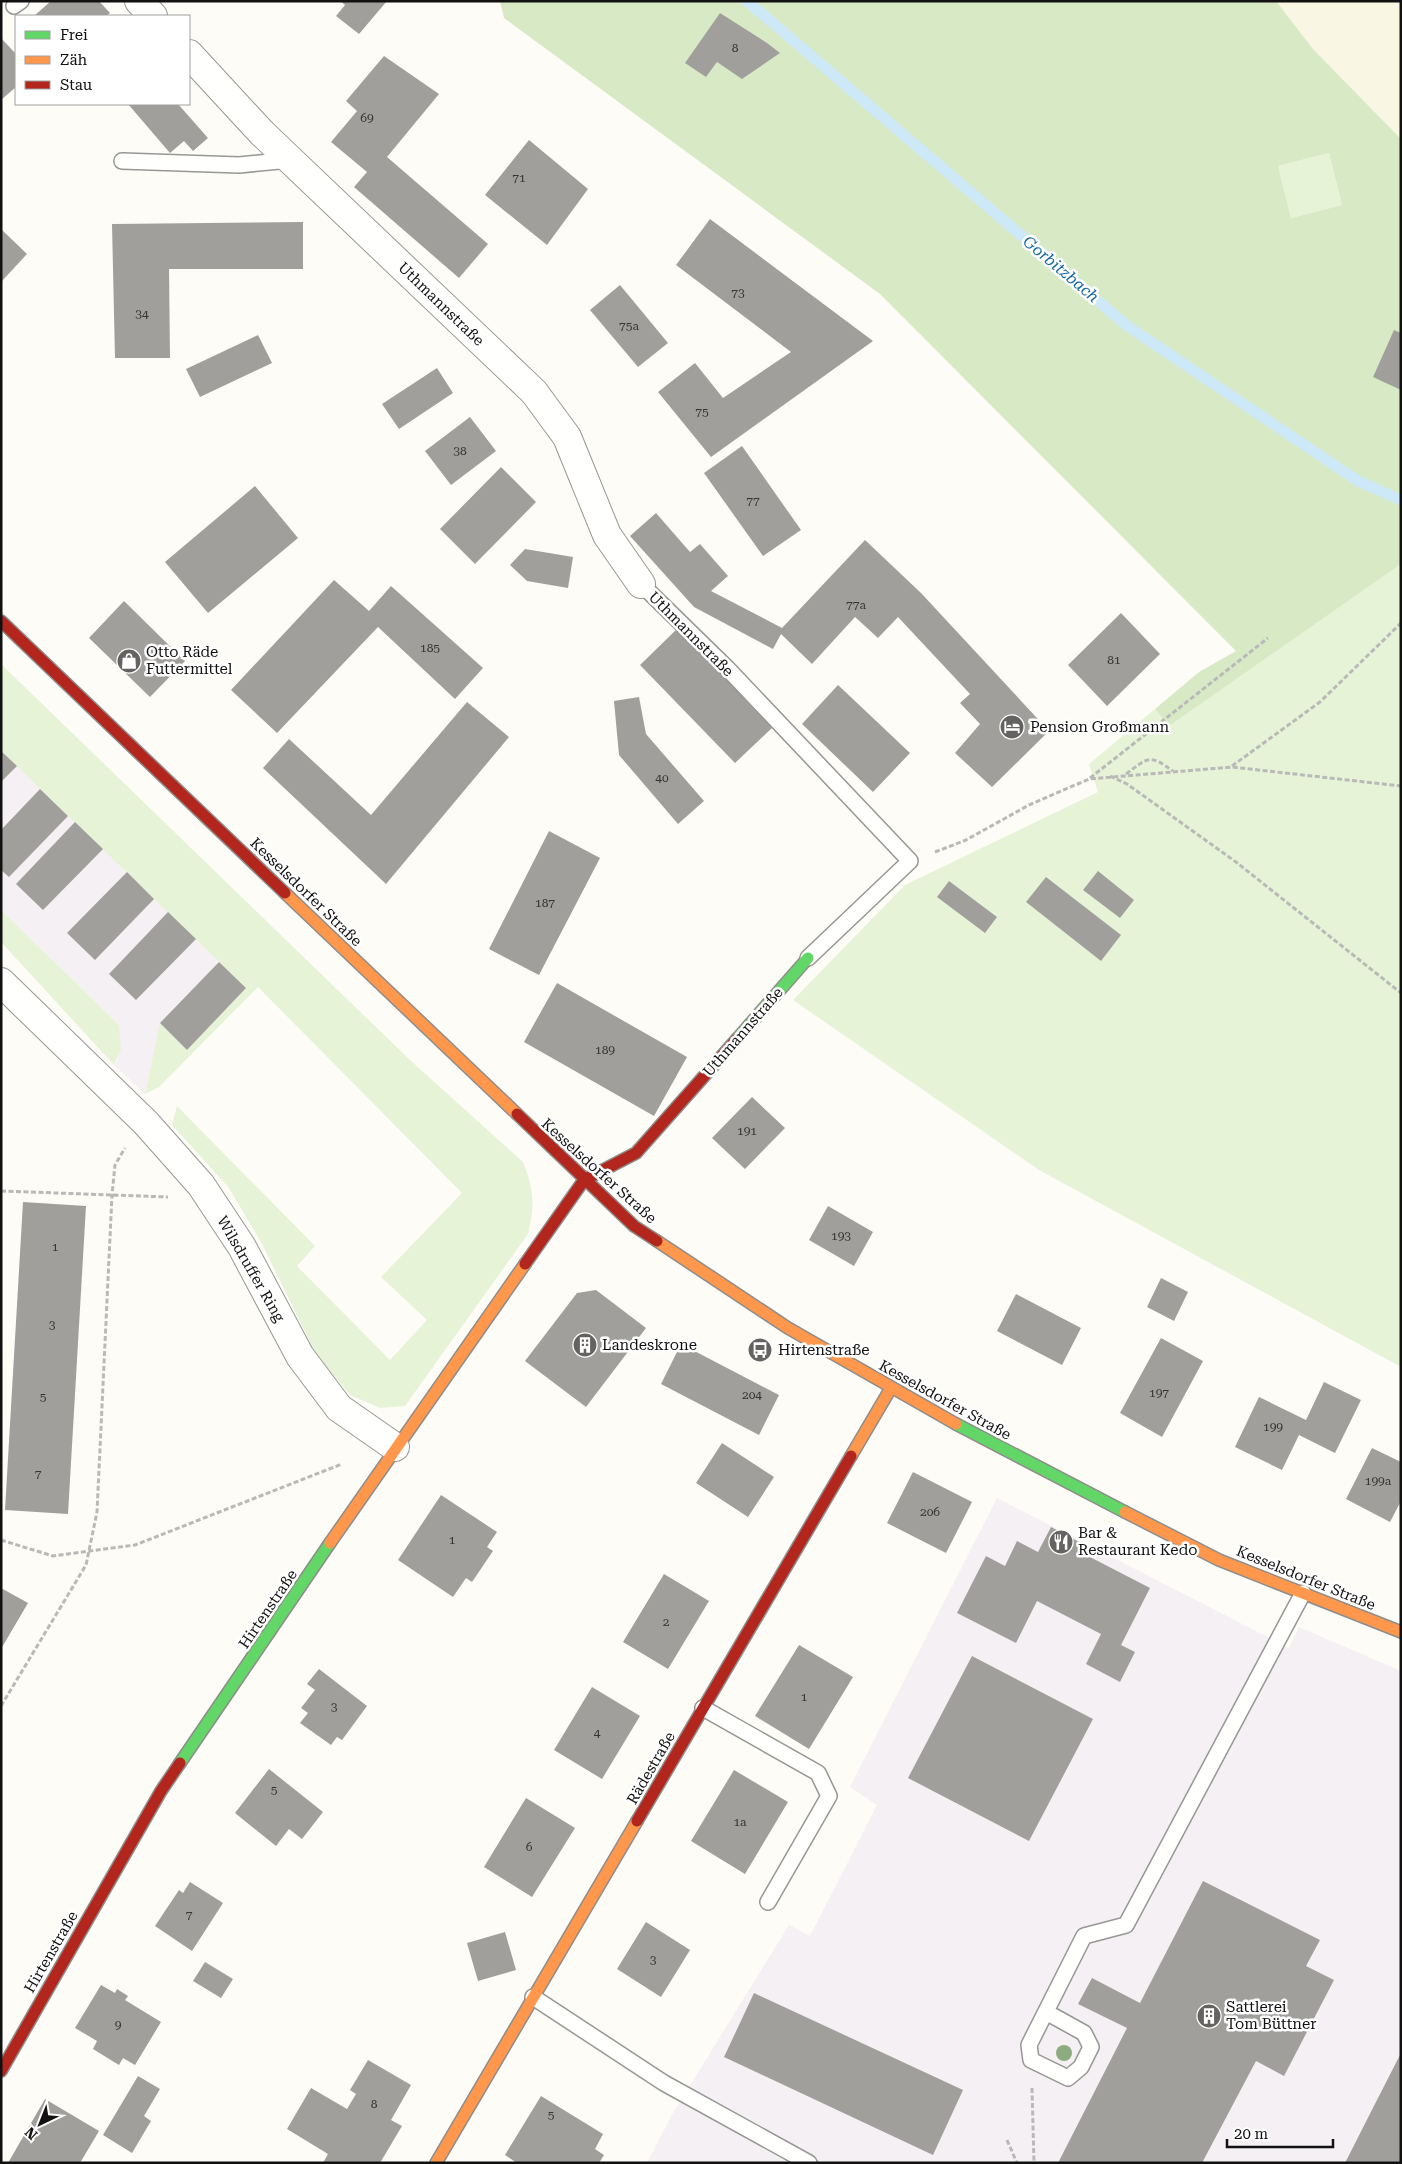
<svg xmlns="http://www.w3.org/2000/svg" width="1402" height="2164" font-family="'Roboto Serif',serif">
  <style>
    .industrial { fill: #f5f0f3 }
    .farmland { fill: #f9f7e4 }
    .green { fill: #e7f3d7 }
    .forest { fill: #d8eac5; fill-rule: evenodd }
    .lines { fill: none; stroke-linecap: round; stroke-linejoin: round }
    .stream { stroke: #cde8f7; stroke-width: 11 }
    .building { fill: #a19f9c }
    .lane-casing { stroke: #979795; stroke-width: 18 }
    .street-casing { stroke: #979795; stroke-width: 30 }
    .fast-casing { stroke: #8e8d8b; stroke-width: 14 }
    .slow-casing { stroke: #8e8d8b; stroke-width: 14 }
    .jam-casing { stroke: #8e8d8b; stroke-width: 14 }
    .path { stroke: #b9b9b8; stroke-width: 3; stroke-dasharray: 5 2.5; stroke-linecap: butt }
    .lane { stroke: #fffffe; stroke-width: 15 }
    .street { stroke: #fffffe; stroke-width: 28 }
    .fast { stroke: #63d668; stroke-width: 11 }
    .slow { stroke: #ff974d; stroke-width: 11 }
    .jam { stroke: #b3261e; stroke-width: 11 }
    .tree { fill: #8cac80 }
    .labels { text-anchor: middle; dominant-baseline: central; stroke-width: 5; stroke-linejoin: round; paint-order: stroke }
    .number-label { font-size: 12px; fill: #353434 }
    .street-label { font-size: 15px; fill: #111; stroke: #fff }
    .poi-label { font-size: 15px; fill: #111; stroke: #fff; text-anchor: start }
    .water-label { font-size: 16px; font-style: italic; fill: #1768a6; stroke: #fff }
  </style>
  <rect width="100%" height="100%" fill="#fdfcf7"/>
  <path class="industrial" d="M1,751L246,988L187,1050L160,1024L145,1094L114,1065L118,1060L119,1025L1,910Z
    M997,1498L1289,1648L1299,1627L1401,1671V2163H647L673,2113L789,1925L810,1936L877,1805L850,1787Z"/>
  <path class="farmland" d="M1276,1H1401V139L1313,49Z"/>
  <path class="green" d="M1329,153L1342,205L1291,218L1278,166Z
    M1401,564V1367L1039,1170L793,1000L905,885L1098,792L1089,764L1155,709L1169,725Z
    M1,664L410,1060L523,1162C534,1189 535,1205 528,1234L405,1406L380,1408L350,1395L330,1371L313,1348L262,1244L229,1188L172,1125L177,1106L315,1246L297,1266L390,1360L427,1320L381,1277L462,1193L258,987L159,1087L145,1094L160,1023L187,1050L246,988L1,751Z
    M1,910L119,1025L121,1050L114,1065L1,942Z"/>
  <path class="forest" d="M500,1H1276L1313,49L1401,139V564L1169,726L1155,709L1199,672L1236,651L880,294L504,18ZM1329,153L1342,205L1291,218L1278,166Z"/>
  <g class="lines">
    <path class="stream" d="M747,1L1126,325L1358,481L1401,500"/>
  </g>
  <path class="building" d="M51,1H99L110,13L106,16H34Z
    M340,1H387L359,34L336,16L345,5Z
    M720,13L767,43L780,53L742,79L717,62L706,77L685,63Z
    M1,38L16,54V87L1,100Z
    M384,56L439,94L387,157L488,244L459,278L354,187L367,172L331,142L357,111L346,101Z
    M128,104H178L208,138L193,151L184,141L170,153Z
    M529,140L588,189L547,245L485,195Z
    M710,219L873,341L711,457L658,392L695,363L723,398L791,352L676,265Z
    M303,222V269H169L170,358H115L112,224Z
    M1,229L27,254L1,282Z
    M620,285L668,343L638,367L590,310Z
    M1394,330L1401,333V390L1373,377Z
    M258,335L272,363L200,397L186,369Z
    M437,368L453,393L399,429L382,404Z
    M470,417L496,451L451,485L425,451Z
    M742,446L801,530L763,556L704,473Z
    M501,467L536,502L475,564L440,529Z
    M255,486L298,538L208,613L165,562Z
    M656,513L690,552L700,544L728,576L711,591L782,628L865,540L921,593L1049,731L992,787L955,753L980,724L960,703L970,694L898,617L878,638L855,617L812,664L781,634L773,649L694,607L630,536Z
    M525,549L573,557L568,588L527,581L510,565Z
    M334,580L369,611L391,586L483,668L455,699L378,627L277,733L231,690Z
    M124,601L185,661L150,697L89,638Z
    M1121,613L1160,654L1107,706L1068,665Z
    M677,629L773,727L735,763L640,665Z
    M838,685L910,753L873,792L802,724Z
    M639,697L646,734L704,801L678,824L619,755L614,701Z
    M467,702L509,737L386,884L263,768L289,739L371,815Z
    M1,751L17,766L1,782Z
    M40,789L68,816L9,877L1,870V830Z
    M75,822L103,849L43,910L16,884Z
    M549,831L600,858L539,975L489,949Z
    M1098,871L1134,900L1120,918L1083,890Z
    M127,872L154,899L95,960L67,933Z
    M1046,877L1121,935L1101,961L1026,902Z
    M949,881L997,917L985,933L937,897Z
    M168,912L196,939L136,1000L109,974Z
    M219,962L246,988L187,1050L160,1023Z
    M557,983L687,1057L654,1116L524,1042Z
    M752,1097L785,1128L745,1169L712,1138Z
    M23,1202L86,1206L68,1514L5,1510Z
    M828,1206L873,1232L854,1266L809,1240Z
    M1161,1278L1188,1292L1174,1321L1147,1307Z
    M596,1290L646,1328L586,1407L525,1361L577,1293Z
    M1016,1294L1081,1328L1062,1365L997,1331Z
    M1161,1338L1203,1361L1162,1437L1120,1413Z
    M681,1344L779,1395L759,1435L661,1384Z
    M1324,1382L1361,1400L1335,1453L1299,1435L1282,1470L1235,1447L1259,1397L1306,1420Z
    M722,1443L774,1477L748,1517L696,1483Z
    M1372,1448L1401,1462V1501L1390,1522L1346,1499Z
    M913,1472L972,1502L946,1553L887,1523Z
    M441,1495L497,1532L487,1547L493,1551L472,1582L466,1578L453,1597L398,1560Z
    M1051,1527L1094,1550L1090,1557L1150,1588L1121,1645L1135,1652L1120,1682L1086,1664L1101,1634L1037,1601L1016,1643L957,1613L986,1556L1005,1566L1017,1541L1038,1552Z
    M664,1574L709,1601L668,1669L623,1642Z
    M1,1588L28,1603L1,1649Z
    M799,1645L853,1677L809,1749L755,1716Z
    M972,1656L1093,1719L1029,1841L908,1778Z
    M319,1669L367,1706L342,1740L337,1737L331,1745L300,1723L308,1713L301,1708L315,1690L307,1684Z
    M592,1687L640,1716L602,1779L554,1750Z
    M269,1769L323,1812L302,1839L289,1829L276,1846L235,1813Z
    M734,1770L788,1802L745,1874L691,1841Z
    M526,1798L575,1828L532,1897L484,1867Z
    M1203,1881L1320,1940L1306,1966L1334,1980L1284,2076L1256,2061L1202,2163H1058L1127,2028L1078,2004L1092,1978L1140,2003Z
    M190,1882L223,1903L192,1951L155,1926L179,1890L183,1893Z
    M646,1922L690,1950L661,1997L617,1969Z
    M505,1932L516,1970L478,1981L467,1943Z
    M205,1962L233,1979L221,1998L193,1981Z
    M101,1985L115,1993L117,1989L128,1996L125,2000L161,2022L135,2065L123,2058L119,2065L93,2049L97,2041L75,2028Z
    M754,1993L963,2090L933,2155L724,2057Z
    M1401,2053V2163H1345L1378,2098Z
    M368,2060L411,2085L391,2120L402,2126L380,2163H323L328,2154L287,2129L311,2088L347,2109L356,2094L350,2090Z
    M138,2076L160,2089L144,2116L151,2121L132,2153L103,2135Z
    M541,2096L603,2134L595,2149L604,2155L599,2163H517L505,2155Z
    M45,2099L99,2131L80,2163H8Z"/>
  <g class="lines">
    <defs>
      <path id="lane" d="M14,6L21,1
        M122,161L239,165L290,160
        M641,584L727,668L910,861L808,958
        M703,1708L818,1773L829,1796L768,1902
        M533,1997L664,2083L809,2163
        M1046,2012L1084,2033L1091,2047L1081,2067L1068,2078L1031,2060L1029,2045L1084,1936L1126,1925L1303,1593"/>
      <path id="street" d="M139,1L153,16
        M189,54L262,133L534,392L567,437L607,535L641,584
        M1,982L146,1123L201,1185L242,1247L300,1356L339,1408L395,1447"/>
      <path id="fast" d="M737,1039L808,958
        M956,1424L1125,1512
        M180,1763L330,1543"/>
      <path id="slow" d="M285,893L517,1114
        M657,1241L788,1328L956,1424
        M851,1456L891,1388
        M1125,1512L1219,1560L1401,1632
        M330,1543L525,1264
        M436,2163L637,1821"/>
      <path id="jam" d="M1,621L285,893
        M517,1114L634,1226L657,1241
        M525,1264L584,1180L636,1153L737,1039
        M637,1821L851,1456
        M1,2071L161,1791L180,1763"/>
    </defs>
    <use href="#lane" class="lane-casing"/>
    <use href="#street" class="street-casing"/>
    <use href="#fast" class="fast-casing"/>
    <use href="#slow" class="slow-casing"/>
    <use href="#jam" class="jam-casing"/>
    <path class="path" d="M1232,766L1320,702L1401,623
      M1126,774C1149,757 1149,754 1173,771
      M1110,776L1127,784L1236,862L1401,993
      M1090,778L1268,638
      M935,852L966,840L1029,805L1089,779L1232,767L1401,786
      M1,1191L168,1197
      M1,1540L53,1556L135,1545L342,1464
      M1,1706L86,1565L97,1512L112,1195L115,1165L125,1148
      M1032,2088L1034,2163
      M1007,2140L1017,2163"/>
    <use href="#lane" class="lane"/>
    <use href="#street" class="street"/>
    <use href="#fast" class="fast"/>
    <use href="#slow" class="slow"/>
    <use href="#jam" class="jam"/>
  </g>
  <circle class="tree" cx="1064" cy="2053" r="8"/>
  <defs>
    <symbol id="shop-disc" viewBox="-11 -11 22 22"><circle r="9.5" fill="#646362" stroke="#fff"/><path d="M-5-2.5h2.3a2.7 3.5 0 0 1 5.4 0H5L5.5 6h-11ZM-1.5-2.5h3a1.5 2.3 0 0 0-3 0Z" fill="#fff"/></symbol>
    <symbol id="hotel-disc" viewBox="-11 -11 22 22"><circle r="9.5" fill="#646362" stroke="#fff"/><path d="M-6-4.5h1.5V1H6V5H4.5V3h-9V5H-6ZM-4 0a1.8 1.8 0 1 1 3.6 0ZM.5 0V-2.5h3Q6-2.5 6 0Z" fill="#fff"/></symbol>
    <symbol id="building-disc" viewBox="-11 -11 22 22"><circle r="9.5" fill="#646362" stroke="#fff"/><path d="M-4-6H4V6H1V3H-1V6H-4ZM-2.5-4.3h1.7v1.8h-1.7ZM.8-4.3h1.7v1.8H.8ZM-2.5-1h1.7V.8h-1.7ZM.8-1h1.7V.8H.8Z" fill="#fff"/></symbol>
    <symbol id="bus-disc" viewBox="-11 -11 22 22"><circle r="9.5" fill="#646362" stroke="#fff"/><path d="M-5-6H5V4H4V6H2V4H-2V6H-4V4H-5ZM-3.5-4V0h7V-4ZM-3.5 1.2v1.5H-2V1.2ZM2 1.2v1.5H3.5V1.2Z" fill="#fff"/></symbol>
    <symbol id="restaurant-disc" viewBox="-11 -11 22 22"><circle r="9.5" fill="#646362" stroke="#fff"/><path d="M-5-6h1v4h1v-4h1v4h1v-4h1v5L-1.5 .5V6h-2V.5L-5-1ZM5-6V6H3V1.5H1.5Q1.5-4 5-6Z" fill="#fff"/></symbol>
  </defs>
  <g fill-rule="evenodd">
    <use href="#shop-disc" x="115" y="647" width="28" height="28"/>
    <use href="#hotel-disc" x="998" y="713" width="28" height="28"/>
    <use href="#building-disc" x="571" y="1331" width="28" height="28"/>
    <use href="#bus-disc" x="746" y="1336" width="28" height="28"/>
    <use href="#restaurant-disc" x="1047" y="1528" width="28" height="28"/>
    <use href="#building-disc" x="1195" y="2002" width="28" height="28"/>
  </g>
  <g class="labels">
    <g class="number-label">
      <text x="735" y="48">8</text>
      <text x="367" y="118">69</text>
      <text x="519" y="178">71</text>
      <text x="738" y="293">73</text>
      <text x="142" y="314">34</text>
      <text x="629" y="326">75a</text>
      <text x="702" y="412">75</text>
      <text x="460" y="451">38</text>
      <text x="753" y="501">77</text>
      <text x="856" y="605">77a</text>
      <text x="430" y="648">185</text>
      <text x="1114" y="660">81</text>
      <text x="662" y="778">40</text>
      <text x="545" y="903">187</text>
      <text x="605" y="1050">189</text>
      <text x="747" y="1131">191</text>
      <text x="841" y="1236">193</text>
      <text x="55" y="1247">1</text>
      <text x="52" y="1325">3</text>
      <text x="1159" y="1393">197</text>
      <text x="752" y="1395">204</text>
      <text x="43" y="1397">5</text>
      <text x="1273" y="1427">199</text>
      <text x="38" y="1474">7</text>
      <text x="1378" y="1481">199a</text>
      <text x="930" y="1512">206</text>
      <text x="452" y="1540">1</text>
      <text x="666" y="1622">2</text>
      <text x="804" y="1697">1</text>
      <text x="334" y="1707">3</text>
      <text x="597" y="1733">4</text>
      <text x="274" y="1790">5</text>
      <text x="740" y="1822">1a</text>
      <text x="529" y="1847">6</text>
      <text x="189" y="1915">7</text>
      <text x="653" y="1960">3</text>
      <text x="118" y="2025">9</text>
      <text x="374" y="2104">8</text>
      <text x="551" y="2115">5</text>
    </g>
    <g class="street-label">
      <text transform="translate(441 304) rotate(44)">Uthmannstraße</text>
      <text transform="translate(691 634) rotate(45)">Uthmannstraße</text>
      <text transform="translate(306 892) rotate(44)">Kesselsdorfer Straße</text>
      <text transform="translate(743 1032) rotate(-49)">Uthmannstraße</text>
      <text transform="translate(599 1171) rotate(42)">Kesselsdorfer Straße</text>
      <text transform="translate(251 1269) rotate(60)">Wilsdruffer Ring</text>
      <text transform="translate(945 1400) rotate(29)">Kesselsdorfer Straße</text>
      <text transform="translate(1306 1578) rotate(22)">Kesselsdorfer Straße</text>
      <text transform="translate(268 1609) rotate(-56)">Hirtenstraße</text>
      <text transform="translate(651 1768) rotate(-60)">Rädestraße</text>
      <text transform="translate(51 1952) rotate(-60)">Hirtenstraße</text>
    </g>
    <g class="poi-label">
      <text x="146" y="652">Otto Räde<tspan x="146" dy="17">Futtermittel</tspan></text>
      <text x="1030" y="727">Pension Großmann</text>
      <text x="602" y="1345">Landeskrone</text>
      <text x="778" y="1350">Hirtenstraße</text>
      <text x="1078" y="1533">Bar &amp;<tspan x="1078" dy="17">Restaurant Kedo</tspan></text>
      <text x="1226" y="2007">Sattlerei<tspan x="1226" dy="17">Tom Büttner</tspan></text>
    </g>
    <g class="water-label">
      <text transform="translate(1061 269) rotate(40)">Gorbitzbach</text>
    </g>
  </g>
  <rect width="1402" height="2164" fill="none" stroke="#111111" stroke-width="5"/>
  <rect x="15" y="15" width="175" height="90" fill="#ffffff" stroke="#a0a0a0"/>
  <rect x="25" y="31" width="25" height="8" fill="#63d668" stroke="#a0a0a0"/>
  <text x="60" y="40" font-size="15" fill="#111111">Frei</text>
  <rect x="25" y="56" width="25" height="8" fill="#ff974d" stroke="#a0a0a0"/>
  <text x="60" y="65" font-size="15" fill="#111111">Zäh</text>
  <rect x="25" y="81" width="25" height="8" fill="#b3261e" stroke="#a0a0a0"/>
  <text x="60" y="90" font-size="15" fill="#111111">Stau</text>
  <g transform="translate(40 2124) rotate(223)" stroke="#ffffff" stroke-width="4" paint-order="stroke">
  <path d="M0-4L9 19L0 12L-9 19Z" fill="#111111"/>
  <text y="-8" font-size="14" font-weight="bold" text-anchor="middle" fill="#111111">N</text>
  </g>
  <path d="M1227 2139v8h106v-8" fill="none" stroke="#111111" stroke-width="2.5"/>
  <text x="1234" y="2139" font-size="15" fill="#111111" stroke="#ffffff" stroke-width="4" paint-order="stroke">20 m</text>
</svg>
